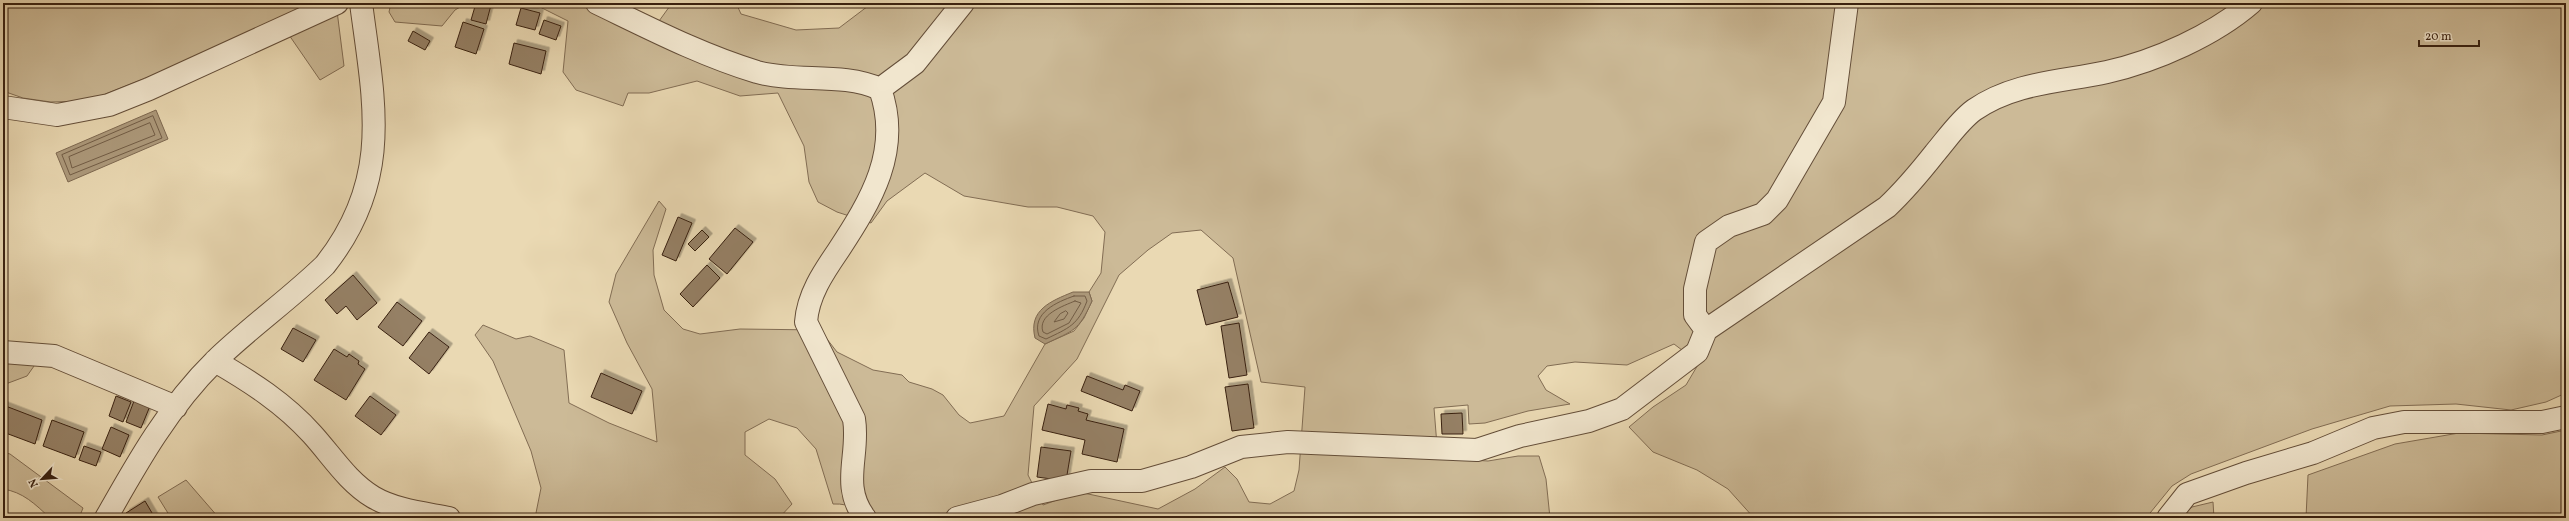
<svg xmlns="http://www.w3.org/2000/svg" width="2569" height="521" font-family="Vollkorn,serif">
  <style>
    .green { fill: #ccba97; stroke: #826d54; fill-rule: evenodd }
    .water { fill: #ad9a7c; stroke: #7e6951 }
    .lines { fill: none; stroke-linecap: round; stroke-linejoin: round }
    .shore { stroke: #725d46; stroke-width: 1 }
    .building { fill: #958065; stroke: #382010; filter: url(#shadow) }
    .minor-casing { stroke: #644e39; stroke-width: 24 }
    .minor { stroke: #f1e6ce; stroke-width: 22 }
  </style>
  <defs>
    <filter id="shadow"><feDropShadow dx="3.5" dy="-3.5" stdDeviation="0" flood-color="#0004"/></filter>
  </defs>
  <rect width="100%" height="100%" fill="#ead9b3"/>
  <filter id="stains"><feTurbulence type="fractalNoise" baseFrequency=".005" numOctaves="4"/><feColorMatrix values="0 0 0 0 .2 0 0 0 0 .09 0 0 0 0 .02 0 0 0 .5 -.17"/></filter>
  <radialGradient id="worn" r=".72"><stop offset=".6" stop-color="#630" stop-opacity="0"/><stop offset="1" stop-color="#630" stop-opacity=".3"/></radialGradient>
  <path class="green" d="M3,3H336L344,66L320,80L278,19L151,76L88,101L51,102L23,98L3,91Z
    M391,3H467L455,10L442,26L395,22L389,12Z
    M532,3H579L649,35L672,3H736L741,14L796,30L839,28L872,3H2566V393L2546,402L2511,410L2456,404L2390,406L2312,429L2191,474L2172,486L2146,518H1754L1728,489L1697,470L1653,452L1629,427L1653,407L1686,385L1699,363L1674,344L1627,365L1575,362L1547,366L1538,376L1546,390L1570,404L1528,411L1485,423L1469,424L1468,405L1434,408L1438,458L1488,461L1518,456H1539L1546,479L1550,518H933L929,514C911,516 891,521 873,516C857,512 852,503 833,504L816,449L797,428L769,419L745,432V455L775,479L792,504L779,518H535L541,488L531,451L493,361L475,335L483,325L516,339L530,336L564,350L569,403L609,423L657,442L652,389L627,343L609,302L616,274L659,201L666,209L653,250L654,275L664,310L683,329L700,334L740,329L820,330L837,352L873,370L902,375L909,382L932,389L943,395L959,415L970,423L1004,416L1045,344L1074,331L1084,318L1092,301L1089,292L1101,273L1105,232L1093,216L1057,207H1028L964,196L925,173L887,201L871,223L837,212L818,202L809,182L804,146L778,93L740,96L697,81L649,93H628L623,106L576,90L563,72L568,21ZM1201,230L1233,258L1261,382L1305,387L1299,470L1294,491L1270,504L1249,502L1237,479L1225,467L1195,489L1158,509L1079,492L1043,505L1028,475L1034,406L1077,359L1119,275L1148,250L1172,233Z
    M39,359L27,376L3,385V361Z
    M2566,430V518H2306L2308,475L2395,444L2459,433L2542,435Z
    M3,452L10,454L83,508L79,518H50C35,504 23,492 3,489Z
    M186,480L219,518H171L158,497Z
    M2213,502L2214,518H2181L2192,507Z"/>
  <path class="water" d="M156,110L168,139L68,182L56,153Z
    M1073,292H1089L1092,301C1078,332 1074,330 1045,344L1035,338C1028,310 1051,301 1073,292Z"/>
  <g class="lines">
    <path class="shore" d="M153,116L162,138L70,175L62,155Z
      M150,123L155,135L72,168L69,157Z
      M1074,296H1085L1087,301C1078,325 1069,328 1046,339L1039,336C1031,313 1057,302 1074,296Z
      M1075,301L1081,303L1069,323L1047,334L1043,332C1037,315 1063,306 1075,301Z
      M1066,311L1068,313L1064,319L1054,322L1060,314Z"/>
  </g>
  <path class="building" d="M476,3L491,5L486,24L471,20Z
    M521,8L540,13L535,30L516,25Z
    M544,20L561,26L556,40L539,34Z
    M463,22L484,29L476,54L455,47Z
    M413,31L430,41L425,50L408,41Z
    M514,43L546,51L541,74L509,64Z
    M678,217L692,223L676,261L662,255Z
    M735,228L753,242L727,274L709,259Z
    M702,230L709,237L695,251L688,244Z
    M707,265L720,278L693,307L680,294Z
    M353,275L377,303L357,320L346,306L337,314L325,300Z
    M1228,282L1238,317L1206,325L1197,290Z
    M397,302L422,321L403,346L378,327Z
    M1239,323L1247,375L1229,378L1221,326Z
    M293,328L316,340L303,362L281,349Z
    M429,332L449,347L429,374L409,358Z
    M334,349L347,357L349,354L359,361L358,364L365,369L346,400L314,380Z
    M601,373L642,391L632,414L591,397Z
    M1087,376L1123,390L1125,385L1140,391L1132,411L1081,391Z
    M1248,384L1254,428L1232,431L1225,387Z
    M116,396L131,402L123,422L109,416Z
    M370,396L396,415L381,435L355,416Z
    M134,401L150,406L141,428L126,422Z
    M1048,404L1066,409L1067,405L1079,408L1078,411L1088,414L1086,420L1124,429L1117,462L1082,454L1085,440L1042,430Z
    M3,405L42,420L35,444L3,432Z
    M1462,413L1463,434H1442L1441,414Z
    M52,420L84,432L75,458L43,446Z
    M111,427L129,435L120,457L102,449Z
    M84,446L101,452L96,466L79,460Z
    M1041,447L1071,451L1066,481L1037,477Z
    M145,501L155,518H129L126,513Z"/>
  <g class="lines">
    <defs>
      <path id="minor" d="M597,3C649,28 701,55 757,72C797,83 842,72 880,89C902,150 871,201 838,251C823,273 808,295 806,322L854,419C860,455 840,485 865,518
        M880,89L915,63L963,3
        M3,107L57,115L109,105L149,89L337,3
        M1706,330L1695,315V289L1706,242L1729,226L1763,214L1777,200L1834,102L1847,3
        M3,352L54,356L176,407
        M215,361C251,382 284,403 312,434C332,456 347,481 373,497C395,510 424,513 449,518
        M106,518C137,463 169,406 215,361C250,327 290,299 325,265C393,179 374,103 361,3
        M957,518L1002,506L1033,494L1091,481H1142L1191,467L1241,447L1288,442L1477,450L1520,436L1589,421L1622,409L1697,352L1706,330L1887,207C1905,190 1920,172 1935,153C1947,139 1959,121 1974,110C2015,82 2061,82 2107,72C2156,61 2214,35 2251,3
        M2168,518L2187,494L2246,473L2313,453L2373,428L2404,422H2542L2566,417"/>
    </defs>
    <use href="#minor" class="minor-casing"/>
    <use href="#minor" class="minor"/>
  </g>
  <rect width="2569" height="521" fill="none" stroke="#ead9b3" stroke-width="16"/>
  <rect x="4" y="4" width="2561" height="513" fill="none" stroke="#382010" stroke-width="2"/>
  <rect x="8" y="8" width="2553" height="505" fill="none" stroke="#382010"/>
  <g transform="translate(42 479) rotate(244)" stroke="#f1e6ce" stroke-width="3" paint-order="stroke">
  <path d="M0-3L7 15L0 10L-7 15Z" fill="#382010"/>
  <text y="-6" font-size="11" font-weight="bold" text-anchor="middle" fill="#382010">N</text>
  </g>
  <path d="M2419 40v6h60v-6" fill="none" stroke="#382010" stroke-width="2"/>
  <text x="2425" y="40" font-size="12" fill="#382010" stroke="#f1e6ce" stroke-width="3" paint-order="stroke">20 m</text>
  <rect width="100%" height="100%" filter="url(#stains)"/>
  <rect width="100%" height="100%" fill="url(#worn)"/>
</svg>
